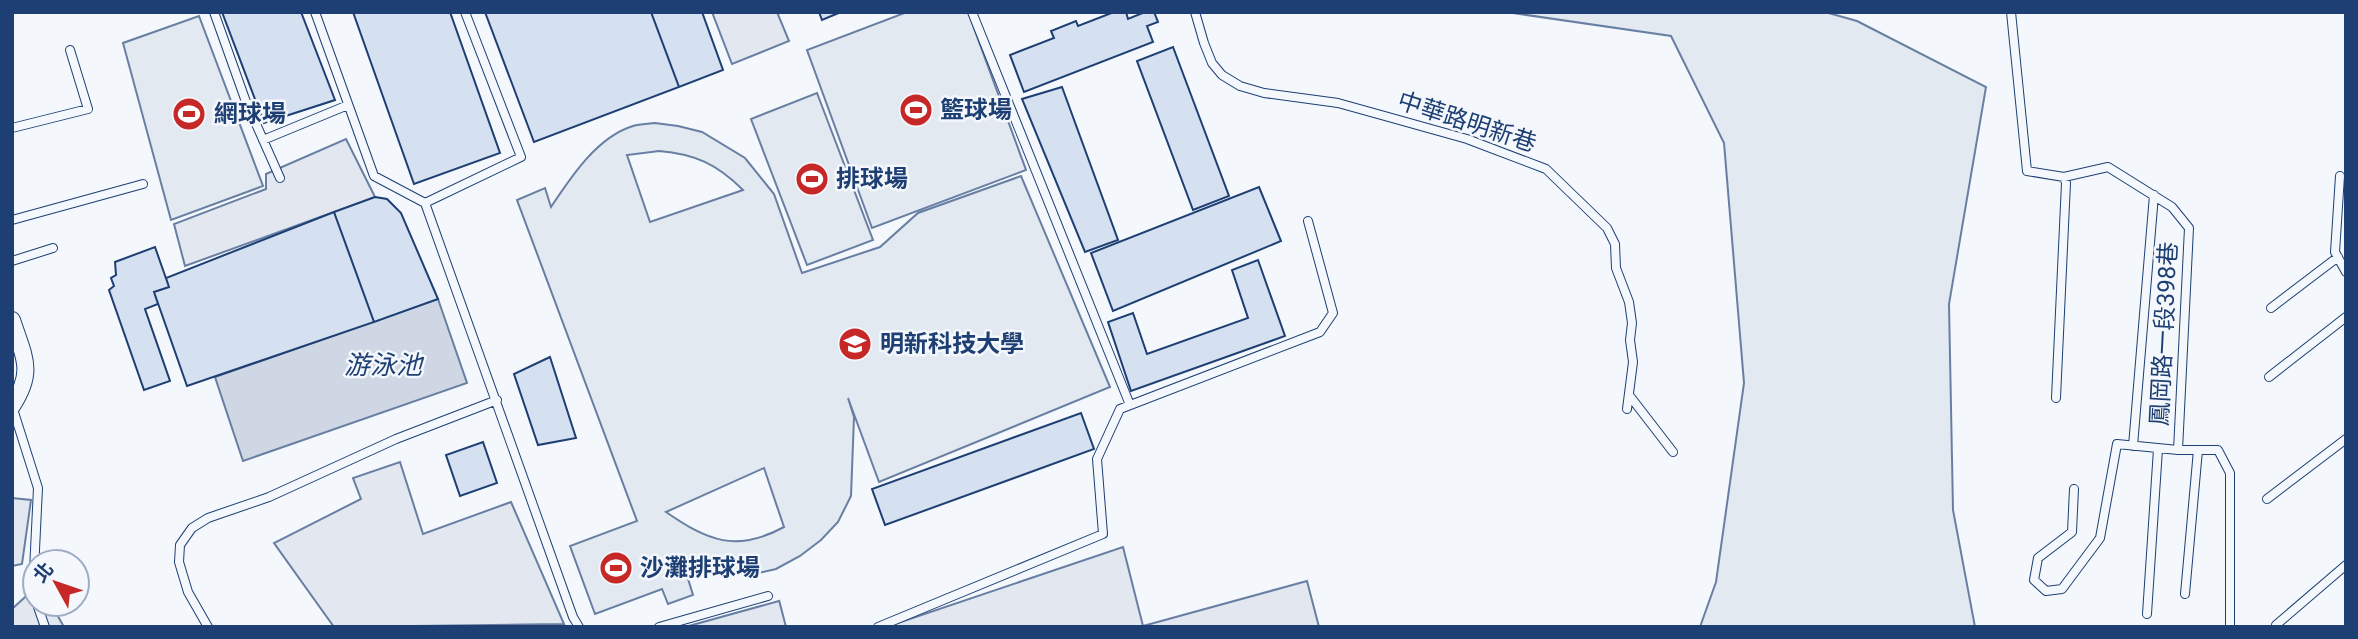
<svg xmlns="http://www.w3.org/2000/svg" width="2358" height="639" font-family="Roboto,'Noto Sans TC',sans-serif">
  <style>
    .green { fill: #e3e9f0; stroke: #687fa3; stroke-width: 2; fill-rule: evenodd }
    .parking { fill: #e3e8f0; stroke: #687fa3; stroke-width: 2 }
    .water { fill: #cfd7e4; stroke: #687fa3; stroke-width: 2 }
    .building { fill: #d5e0f0; stroke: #1d3f73; stroke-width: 2 }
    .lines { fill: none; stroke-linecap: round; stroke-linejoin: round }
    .lane-casing { stroke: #1d3f73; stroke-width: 10 }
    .street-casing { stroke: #1d3f73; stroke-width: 18 }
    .lane { stroke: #f4f7fb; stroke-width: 8 }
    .street { stroke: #f4f7fb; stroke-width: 16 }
    .labels { text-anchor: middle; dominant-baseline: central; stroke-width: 5; stroke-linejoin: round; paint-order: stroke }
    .poi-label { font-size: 24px; font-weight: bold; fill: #1d3f73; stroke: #f4f7fb; text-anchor: start }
    .street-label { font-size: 24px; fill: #1d3f73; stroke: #f4f7fb }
    .water-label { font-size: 26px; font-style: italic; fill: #1d3f73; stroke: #f4f7fb }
  </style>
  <rect width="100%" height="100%" fill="#f4f7fb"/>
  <path class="green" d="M907,12H968L1026,170L872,228L807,50Z
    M1506,12H1825L1857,21L1986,87L1949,304L1953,510L1975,627H1700L1716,582L1744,383L1724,143L1671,36Z
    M199,16L263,186L171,220L123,43Z
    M817,93L873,240L807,265L751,119Z
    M655,123L678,126L702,132L745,158L774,194L802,273L880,247L918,213L1021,176L1110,387L879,482L848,398L854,417L851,496L838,522L821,540L800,556L776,569L754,574L713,567L681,556L693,595L668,604L662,589L595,614L570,546L637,521L517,200L545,188L551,207C571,177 597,137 633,126C640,124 648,124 655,123ZM659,151C695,154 717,164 743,190L650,222L627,155ZM764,468L784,527C736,553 708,541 666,512Z"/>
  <path class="parking" d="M712,12H777L789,41L732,64Z
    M346,139L375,197L185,266L174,224L266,189V174Z
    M400,462L423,534L511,502L564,624L334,627L274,543L361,499L353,478Z
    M12,498L31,500L22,564L12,566Z
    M1123,547L1143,626L1307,581L1319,627H886Z
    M35,588V604H51L64,627H12V609Z
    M779,600L786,627H685L779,601Z"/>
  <path class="water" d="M438,299L467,383L243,461L215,377Z"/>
  <path class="building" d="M222,12H301L335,100L264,123Z
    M353,12H450L500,153L414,184Z
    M485,12H651L679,87L534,142Z
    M651,12H702L723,70L679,87Z
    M819,12H841L822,20Z
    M1114,12H1126L1128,19L1145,12H1154L1158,22L1147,26L1153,42L1024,92L1010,55L1054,38L1051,31L1076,21L1078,26Z
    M1173,47L1229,196L1193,210L1137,61Z
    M1062,87L1118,240L1085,252L1022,99Z
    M1259,187L1281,241L1113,311L1091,253Z
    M375,197L387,199L401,213L438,299L374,322L334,212Z
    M334,212L374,322L187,386L154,292L169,287L166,278Z
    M155,247L169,287L154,292L158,304L145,309L170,381L144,390L109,290L114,286L111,278L116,275L115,262Z
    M1258,260L1285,336L1131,391L1108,322L1133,313L1147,354L1248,318L1232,270Z
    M550,357L576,438L538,445L514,374Z
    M1081,413L1094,449L885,525L872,489Z
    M483,442L497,483L460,496L446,455Z"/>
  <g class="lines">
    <defs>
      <path id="lane" d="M214,12L245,99L280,178
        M315,12L374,176L425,203L573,617L579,627
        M972,12L1130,405
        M1195,12L1204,43L1212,63L1222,75L1240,86L1264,93L1338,103L1374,113L1467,139L1546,169L1607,228L1615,244L1616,268L1629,302L1632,323L1630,340L1633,362L1627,409
        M2011,12L2027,171L2064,177L2108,167L2172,207L2189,228L2178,450
        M12,128L88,109L70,50
        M263,140L348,105
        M2340,176L2335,252L2346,272
        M425,203L521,157L465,12
        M12,220L143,184
        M12,261L53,248
        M2271,308L2338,257
        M2269,377L2346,317
        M1629,395L1673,452
        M2056,398L2066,183L2064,177
        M12,406L38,488L33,591L35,597
        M2133,446L2154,195
        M2074,489L2072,532L2038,558L2034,580L2046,591L2062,589L2100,538L2117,444L2178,450H2218L2230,473V627
        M2267,499L2346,439
        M2185,594L2198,450
        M37,604L45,627
        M2147,614L2158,449
        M2276,625L2346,565
        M208,627L188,592L179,562L180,545L192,528L208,518L269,497L396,439L497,400
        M659,627L768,596
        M878,627L1103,534L1097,459L1120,409L1320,332L1333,313L1308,221"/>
      <path id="street" d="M12,320C24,357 35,371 12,406"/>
    </defs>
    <use href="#lane" class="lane-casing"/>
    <use href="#street" class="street-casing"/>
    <use href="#lane" class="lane"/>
    <use href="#street" class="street"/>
  </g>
  <defs>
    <symbol id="stadium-disc" viewBox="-11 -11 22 22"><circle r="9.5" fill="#c62828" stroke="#f4f7fb"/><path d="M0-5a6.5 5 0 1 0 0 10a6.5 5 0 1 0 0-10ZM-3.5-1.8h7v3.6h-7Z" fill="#fff"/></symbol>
    <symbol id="university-disc" viewBox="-11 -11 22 22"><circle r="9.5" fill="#c62828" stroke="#f4f7fb"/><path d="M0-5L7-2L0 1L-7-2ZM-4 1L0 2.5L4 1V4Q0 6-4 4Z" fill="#fff"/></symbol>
  </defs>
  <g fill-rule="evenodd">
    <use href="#stadium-disc" x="897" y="91" width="38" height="38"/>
    <use href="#stadium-disc" x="170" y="95" width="38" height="38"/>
    <use href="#stadium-disc" x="793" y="160" width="38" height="38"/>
    <use href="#university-disc" x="836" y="325" width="38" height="38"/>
    <use href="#stadium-disc" x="597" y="549" width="38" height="38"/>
  </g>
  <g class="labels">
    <g class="poi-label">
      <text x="940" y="110">籃球場</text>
      <text x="214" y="114">網球場</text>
      <text x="836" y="179">排球場</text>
      <text x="880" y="344">明新科技大學</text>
      <text x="640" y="568">沙灘排球場</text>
    </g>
    <g class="street-label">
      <text transform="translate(1467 122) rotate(18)">中華路明新巷</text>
      <text transform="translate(2164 334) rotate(-87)">鳳岡路一段398巷</text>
    </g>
    <g class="water-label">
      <text x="383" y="365">游泳池</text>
    </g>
  </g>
  <rect width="2358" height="639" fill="none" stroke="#1d3f73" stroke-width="28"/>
  <g transform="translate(56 583) rotate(310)"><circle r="33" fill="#f4f7fb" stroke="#9eadc5" stroke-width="2"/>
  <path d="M0-5L12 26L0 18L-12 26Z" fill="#c62828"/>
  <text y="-10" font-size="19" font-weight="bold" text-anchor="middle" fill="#1d3f73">北</text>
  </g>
</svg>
